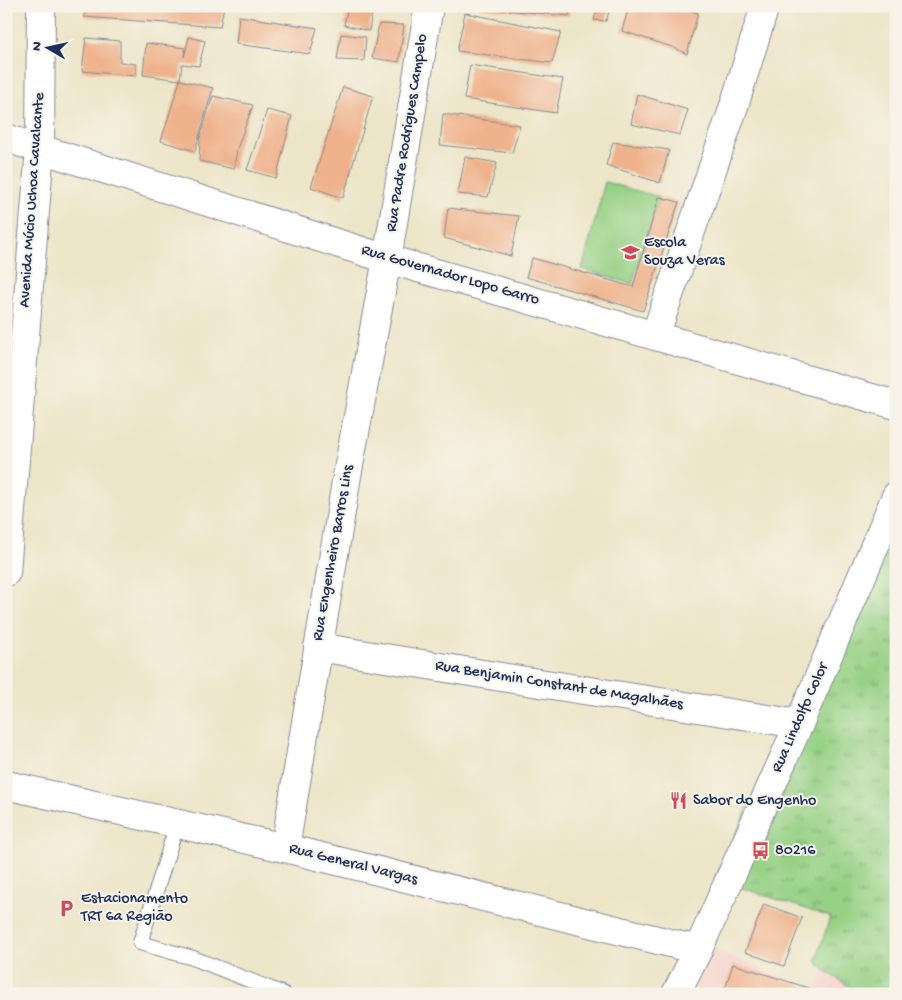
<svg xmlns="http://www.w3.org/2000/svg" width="902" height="1000" font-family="'Gochi Hand',sans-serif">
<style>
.built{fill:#f7d0cc}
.grass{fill:url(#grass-tufts);stroke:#588072}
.pitch{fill:#96d185;stroke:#588072}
.building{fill:#efb28c}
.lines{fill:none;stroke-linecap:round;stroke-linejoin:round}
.lane-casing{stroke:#848a93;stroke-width:16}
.street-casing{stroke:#848a93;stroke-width:30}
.secondary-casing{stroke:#848a93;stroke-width:30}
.lane{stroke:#fff;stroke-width:14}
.street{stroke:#fff;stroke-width:28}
.secondary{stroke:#fff;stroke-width:28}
.labels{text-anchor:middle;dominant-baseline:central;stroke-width:4;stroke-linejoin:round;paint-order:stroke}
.street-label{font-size:16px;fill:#1b2f5e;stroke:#f7f3e8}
.poi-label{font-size:16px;fill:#1b2f5e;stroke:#f7f3e8;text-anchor:start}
</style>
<defs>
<pattern id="grass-tufts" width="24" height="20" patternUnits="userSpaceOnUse" patternTransform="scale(1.25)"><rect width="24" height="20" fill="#96d185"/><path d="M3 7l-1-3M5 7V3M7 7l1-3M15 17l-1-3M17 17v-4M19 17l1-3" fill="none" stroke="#7aaa70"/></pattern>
</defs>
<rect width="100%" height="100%" fill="#f7f3e8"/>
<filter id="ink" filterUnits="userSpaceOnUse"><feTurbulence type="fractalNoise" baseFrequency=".02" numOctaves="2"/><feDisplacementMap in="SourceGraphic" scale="10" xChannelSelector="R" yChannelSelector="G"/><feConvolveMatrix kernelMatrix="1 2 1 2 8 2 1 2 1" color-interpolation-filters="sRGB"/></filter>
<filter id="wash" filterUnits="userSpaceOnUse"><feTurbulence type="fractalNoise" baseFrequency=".0096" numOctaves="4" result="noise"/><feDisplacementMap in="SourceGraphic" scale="20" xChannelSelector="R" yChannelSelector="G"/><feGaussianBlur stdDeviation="1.12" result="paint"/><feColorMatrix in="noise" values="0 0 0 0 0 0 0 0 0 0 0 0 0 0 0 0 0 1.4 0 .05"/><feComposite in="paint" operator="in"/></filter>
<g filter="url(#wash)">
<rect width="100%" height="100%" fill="#ede5c8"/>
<polygon class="built" points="714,950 815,990 823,969 856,991 856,994 692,994"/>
<polygon class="grass" points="896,484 896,994 856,994 856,991 823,969 816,961 830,917 715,879"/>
<polygon class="pitch" points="605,182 659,197 632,284 582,269"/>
<g id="blocks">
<g class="building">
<polygon points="86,6 224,6 220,27 84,17"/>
<polygon points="348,6 373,6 369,31 344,25"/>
<polygon points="482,6 571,6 569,16 481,8"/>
<polygon points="598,6 611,6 606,21 594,20"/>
<polygon points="629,6 676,6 698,13 687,54 672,47 622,31"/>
<polygon points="465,13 561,32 552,63 457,51"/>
<polygon points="239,16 317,28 310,54 236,44"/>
<polygon points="379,24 404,25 399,62 372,58"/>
<polygon points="341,34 366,37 364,61 337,60"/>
<polygon points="189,37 205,41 199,66 182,64 180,80 143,75 146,43 185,48 184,57"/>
<polygon points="86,38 120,41 120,62 136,64 136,76 82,71"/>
<polygon points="470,65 563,79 556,113 464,99"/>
<polygon points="180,80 213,88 195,151 161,141"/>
<polygon points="343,87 373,96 343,198 311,187"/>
<polygon points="637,94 688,110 680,135 631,124"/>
<polygon points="213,96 253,105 237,149 234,169 199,161 200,138"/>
<polygon points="267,110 292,116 276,178 247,170"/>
<polygon points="443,114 520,125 512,153 440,145"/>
<polygon points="613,142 669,150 660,183 606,165"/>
<polygon points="465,157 497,163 488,197 458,194"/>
<polygon points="659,197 679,202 643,311 526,277 532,258 633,287"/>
<polygon points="448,208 519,216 511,256 444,238"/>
<polygon points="764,904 802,918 784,966 745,952"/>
<polygon points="733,964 815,990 815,994 729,994 724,992"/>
</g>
</g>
</g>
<g filter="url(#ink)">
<use href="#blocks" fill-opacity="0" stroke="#848a93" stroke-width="1"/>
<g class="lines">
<defs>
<polyline id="lane" points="177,824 140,943 193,958 284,994"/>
<g id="street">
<polyline points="6,138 387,259 896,405"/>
<polyline points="655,336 734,106 765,6"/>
<polyline points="6,572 40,149 41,6"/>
<polyline points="318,647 501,677 799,724"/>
<polyline points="285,848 347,476 387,259 429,6"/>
<polyline points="676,994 698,950"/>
</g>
<polyline id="secondary" points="6,785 285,848 698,950 799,724 896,496"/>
</defs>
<use href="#lane" class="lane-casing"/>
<use href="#street" class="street-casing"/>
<use href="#secondary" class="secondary-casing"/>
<use href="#lane" class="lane"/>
<use href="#street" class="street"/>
<use href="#secondary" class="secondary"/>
</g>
</g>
<defs>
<symbol id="school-bare" viewBox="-9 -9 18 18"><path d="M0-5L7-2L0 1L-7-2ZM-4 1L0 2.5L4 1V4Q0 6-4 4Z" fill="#d1495b" stroke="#f7f3e8" stroke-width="2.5" paint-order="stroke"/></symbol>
<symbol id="restaurant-bare" viewBox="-9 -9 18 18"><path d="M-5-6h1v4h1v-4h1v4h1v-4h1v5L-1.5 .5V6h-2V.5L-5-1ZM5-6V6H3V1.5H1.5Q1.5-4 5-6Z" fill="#d1495b" stroke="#f7f3e8" stroke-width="2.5" paint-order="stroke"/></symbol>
<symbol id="bus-bare" viewBox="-9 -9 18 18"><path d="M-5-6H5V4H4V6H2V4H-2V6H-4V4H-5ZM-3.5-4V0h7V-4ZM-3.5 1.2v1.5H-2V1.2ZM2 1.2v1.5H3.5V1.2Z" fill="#d1495b" stroke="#f7f3e8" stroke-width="2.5" paint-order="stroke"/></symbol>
<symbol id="parking-bare" viewBox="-9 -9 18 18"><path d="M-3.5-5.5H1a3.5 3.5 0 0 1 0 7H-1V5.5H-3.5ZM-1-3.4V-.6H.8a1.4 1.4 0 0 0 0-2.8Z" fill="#d1495b" stroke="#f7f3e8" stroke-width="2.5" paint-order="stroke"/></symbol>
</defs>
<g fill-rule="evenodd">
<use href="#school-bare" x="618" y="240" width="25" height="25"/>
<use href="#restaurant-bare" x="666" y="788" width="25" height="25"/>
<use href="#bus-bare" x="748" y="838" width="25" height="25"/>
<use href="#parking-bare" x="54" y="896" width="25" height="25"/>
</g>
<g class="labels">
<g class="street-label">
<text transform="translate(408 133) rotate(-81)">Rua Padre Rodrigues Campelo</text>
<text transform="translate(33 200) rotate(-86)">Avenida Múcio Uchoa Cavalcante</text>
<text transform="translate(450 276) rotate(16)">Rua Governador Lopo Garro</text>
<text transform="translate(334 553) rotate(-80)">Rua Engenheiro Barros Lins</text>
<text transform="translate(559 686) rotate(9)">Rua Benjamin Constant de Magalhães</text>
<text transform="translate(801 718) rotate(-66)">Rua Lindolfo Color</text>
<text transform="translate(353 865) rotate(14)">Rua General Vargas</text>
</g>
<g class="poi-label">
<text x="644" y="243">Escola<tspan x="644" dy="18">Souza Veras</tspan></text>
<text x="693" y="801">Sabor do Engenho</text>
<text x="775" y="851">80216</text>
<text x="81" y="899">Estacionamento<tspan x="81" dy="18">TRT 6a Região</tspan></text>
</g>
</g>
<rect width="902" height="1000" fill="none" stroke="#f7f3e8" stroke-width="25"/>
<g transform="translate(48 48) rotate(279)" stroke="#f7f3e8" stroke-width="4" paint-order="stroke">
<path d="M0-4L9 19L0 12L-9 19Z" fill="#1b2f5e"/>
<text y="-8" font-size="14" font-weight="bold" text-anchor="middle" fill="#1b2f5e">N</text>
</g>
</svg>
